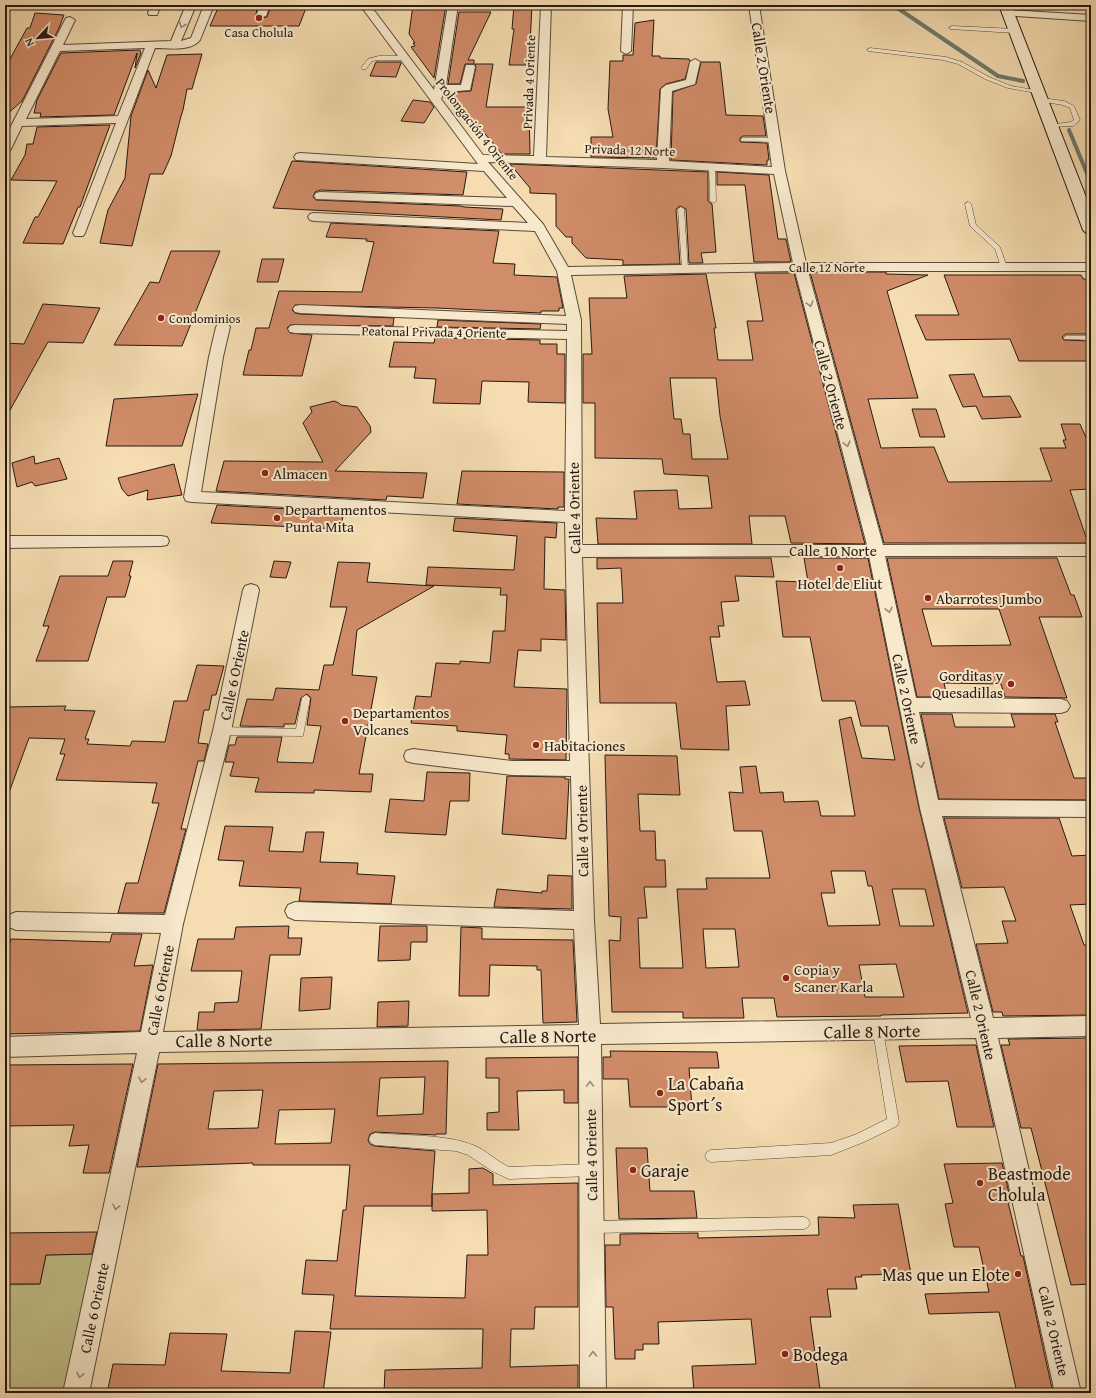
<svg xmlns="http://www.w3.org/2000/svg" width="1096" height="1398" font-family="'Gentium Book Plus',serif">
<style>
.green{fill:#c1bf88;stroke:#736c4e}
.lines{fill:none;stroke-linecap:round;stroke-linejoin:round}
.stream{stroke:#6d7b6d;stroke-width:4}
.building{fill:#d18c69;stroke:#251913;fill-rule:evenodd}
.lane-casing{stroke:#594a3a;stroke-width:1}
.street-casing{stroke:#594a3a;stroke-width:2}
.secondary-casing{stroke:#251913;stroke-width:2}
.lane{fill:#f8e9cc;fill-rule:evenodd}
.street{fill:#f8e9cc;fill-rule:evenodd}
.secondary{fill:#f8e9cc;fill-rule:evenodd}
.oneway{stroke:#998b79}
.poi-dot{fill:#8f2418;stroke:#f8e9cc;stroke-width:1.5}
.labels{text-anchor:middle;dominant-baseline:central;stroke-width:4;stroke-linejoin:round;paint-order:stroke}
.far-poi-label{font-size:13px;fill:#251913;stroke:#f8e9cc}
.far-street-label{font-size:13px;fill:#251913;stroke:#f8e9cc}
.street-label{font-size:15px;fill:#251913;stroke:#f8e9cc}
.poi-label{font-size:15px;fill:#251913;stroke:#f8e9cc;text-anchor:start}
.near-street-label{font-size:18px;fill:#251913;stroke:#f8e9cc}
.near-poi-label{font-size:18px;fill:#251913;stroke:#f8e9cc;text-anchor:start}
</style>
<rect width="100%" height="100%" fill="#f5ddb1"/>
<filter id="stains"><feTurbulence type="fractalNoise" baseFrequency=".005" numOctaves="4"/><feColorMatrix values="0 0 0 0 .2 0 0 0 0 .09 0 0 0 0 .02 0 0 0 .5 -.17"/></filter>
<radialGradient id="worn" r=".72"><stop offset=".6" stop-color="#630" stop-opacity="0"/><stop offset="1" stop-color="#630" stop-opacity=".3"/></radialGradient>
<polygon class="green" points="100,1254 65,1393 5,1393 5,1285 40,1284 46,1255"/>
<g class="lines">
<g class="stream">
<polyline points="893,5 998,76 1023,81"/>
<polyline points="1069,130 1091,183"/>
</g>
</g>
<g class="building">
<polygon points="413,5 446,5 434,78 411,47 415,46 413,43 415,43 409,34"/>
<polygon points="514,5 532,5 529,64 527,65 509,65 514,29 512,29"/>
<polygon points="218,8 257,8 256,15 262,18 267,17 270,9 306,8 299,26 210,26"/>
<polygon points="459,12 491,12 468,60 474,60 474,64 465,64 460,84 448,84"/>
<polygon points="35,13 64,15 59,28 22,101 5,116 5,59 10,59 27,28 30,28"/>
<polygon points="654,20 652,56 660,56 660,58 689,59 690,61 685,79 666,84 660,89 656,158 591,157 591,137 613,137 608,109 610,61 623,61 623,55 633,55 635,23"/>
<polygon points="140,50 141,53 135,68 137,53 114,115 40,117 41,113 34,113 37,100 61,53"/>
<polygon points="202,54 192,89 187,89 183,110 181,116 171,156 163,174 150,174 132,246 100,243 108,210 125,178 131,116 148,70 156,88 167,55"/>
<polygon points="376,62 400,62 401,63 396,77 370,76"/>
<polygon points="701,62 720,62 726,115 763,116 766,136 743,136 740,138 740,141 741,142 767,143 769,160 767,160 767,165 671,160 673,92 696,84"/>
<polygon points="475,64 493,64 486,107 529,107 530,154 502,154 475,122 473,130 446,93 471,91 476,67"/>
<polygon points="413,100 430,102 434,107 424,123 401,121"/>
<polygon points="110,125 80,207 78,207 63,244 23,243 35,217 38,217 57,181 11,180 25,155 27,144 33,144 37,127"/>
<polygon points="292,161 467,172 463,195 320,190 315,192 313,197 316,200 461,206 464,207 503,209 501,220 273,208"/>
<polygon points="510,164 708,172 708,201 712,204 716,252 701,253 703,263 689,263 686,209 680,206 676,209 680,264 623,265 623,260 586,258 572,243 572,237 566,237 556,226 556,194 530,193 530,188"/>
<polygon points="717,172 769,175 778,239 786,239 791,262 754,262 745,185 717,185"/>
<polygon points="331,223 499,231 493,263 515,264 514,275 557,277 563,308 559,308 559,311 541,311 541,313 436,308 295,305 292,310 295,313 300,314 394,318 393,326 290,325 287,328 290,333 312,335 302,376 243,375 249,350 251,350 256,328 269,328 279,291 362,292 374,242 366,241 367,239 326,237"/>
<polygon points="171,251 220,251 182,346 114,345 150,282 159,283"/>
<polygon points="262,259 284,259 278,282 257,282"/>
<polygon points="810,272 886,272 886,274 928,275 887,291 918,398 868,399 881,448 934,447 948,482 1052,481 1040,448 1066,448 1063,440 1066,440 1061,424 1080,424 1091,449 1091,489 1070,490 1088,543 884,543"/>
<path d="M755,273H794L865,544L791,543L785,516H749L752,544H598L596,518L637,519L634,491L677,490L679,509L712,508L708,476L664,474L662,459L595,458V403H583V354H592L589,298H627L624,276L706,274L716,328H714L718,360H753L747,321H763ZM670,378H716L720,416L728,459H692L690,434H683L681,419H674Z"/>
<polygon points="944,275 1081,275 1083,279 1091,279 1091,334 1066,334 1062,337 1064,340 1091,341 1091,361 1019,361 1010,339 926,340 915,315 959,315"/>
<polygon points="43,304 100,308 83,343 48,342 5,419 5,343 24,344"/>
<polygon points="438,320 541,324 540,329 437,327"/>
<polygon points="435,338 540,340 540,344 557,344 557,354 565,354 565,403 528,402 529,382 482,381 480,404 433,403 436,379 414,378 416,367 389,367 394,342 434,343"/>
<polygon points="974,374 983,397 1010,396 1021,417 982,419 976,406 963,407 949,375"/>
<polygon points="198,394 182,446 106,446 114,399"/>
<polygon points="334,401 339,403 341,405 357,407 370,426 371,432 335,471 427,473 423,498 387,496 386,500 216,491 224,461 323,462 303,423 312,412 310,407"/>
<polygon points="912,409 936,409 945,437 920,437"/>
<polygon points="34,456 35,464 59,458 67,479 35,486 32,482 17,487 12,463"/>
<polygon points="174,464 182,495 147,500 148,490 128,496 122,489 118,478"/>
<polygon points="462,471 564,472 564,507 558,507 558,509 457,504"/>
<polygon points="217,505 344,512 340,529 211,523"/>
<polygon points="455,518 557,523 556,538 545,537 544,589 565,590 566,640 541,639 541,651 518,650 514,687 567,689 566,760 509,759 509,754 505,754 507,735 457,731 457,726 411,723 416,696 431,697 436,663 460,664 460,661 490,663 493,631 505,631 507,595 500,595 501,588 426,585 428,567 514,570 517,536 453,531"/>
<polygon points="597,558 771,558 774,577 735,576 739,601 721,602 724,626 718,626 720,637 710,637 717,682 745,681 750,705 726,706 729,750 681,749 676,703 600,703 597,603 623,603 621,568 597,569"/>
<path d="M804,558H868L919,808L968,1013L881,1015V1016L777,1017L774,998H742L744,1018H683V1012H612L609,940L620,941L621,917L609,916L605,755L677,756L680,795L638,794L640,831H655L656,860H665L666,887H644L647,918H638L640,968H683L677,889H707L706,878H770L762,831H734L729,792L743,793L740,767L756,766L760,793L783,792L784,802L818,801L821,816H855L839,720L851,717L862,758L895,760L888,726H861L855,701H822L810,637H783L776,581L808,582ZM831,871H865L868,886H872L880,925L828,926L821,893H835ZM892,889H925L934,926H900ZM703,929H735L739,967L706,968ZM896,964L904,997H865L859,965Z"/>
<path d="M887,558H1057L1071,595H1074L1082,617H1039L1067,698L1005,697L1001,684L944,683L947,697H917ZM922,609H999L1011,645L932,646Z"/>
<polygon points="113,561 133,561 129,576 131,576 125,597 107,597 88,661 36,661 49,626 43,626 60,576 108,576"/>
<polygon points="274,561 291,562 286,578 270,577"/>
<polygon points="338,562 370,563 367,582 434,586 357,630 352,675 377,677 359,774 373,774 371,792 314,790 314,793 255,792 259,778 230,776 234,762 225,762 229,745 235,745 237,737 282,737 277,762 313,763 321,726 307,725 311,698 307,694 301,698 295,724 284,724 284,727 240,726 247,699 273,700 276,688 319,690 324,665 333,665 347,607 330,607"/>
<polygon points="197,665 224,666 216,695 212,695 209,710 204,710 198,743 208,744 204,761 198,761 181,829 186,829 164,913 118,913 126,883 138,883 159,803 152,803 157,783 56,780 65,754 60,754 65,739 29,738 7,798 5,798 5,707 66,706 64,710 95,711 85,739 89,739 87,744 130,746 132,741 165,742 174,701 187,701"/>
<polygon points="921,714 952,714 955,727 1015,727 1011,714 1055,714 1058,722 1055,722 1074,778 1091,778 1091,800 939,799"/>
<polygon points="427,772 470,773 469,801 450,801 446,835 385,832 390,799 424,801"/>
<polygon points="507,776 565,777 565,779 569,779 566,839 502,834"/>
<polygon points="944,818 1059,818 1072,856 1091,855 1091,904 1070,905 1084,945 1091,945 1091,1015 1003,1016 1002,1012 993,1012 976,944 1008,943 1002,921 1016,921 1004,887 962,888"/>
<polygon points="225,826 273,827 269,851 303,852 306,832 324,832 320,862 358,863 357,874 395,876 391,904 299,901 301,888 239,886 244,861 218,860"/>
<polygon points="548,875 572,876 572,909 494,907 497,889 542,893 542,891 547,891"/>
<polygon points="289,926 288,938 302,938 300,955 270,955 261,1029 197,1030 199,1012 214,1012 215,1003 238,1002 242,971 191,971 198,939 234,939 236,927"/>
<polygon points="380,926 427,926 427,942 411,942 410,960 378,961"/>
<polygon points="461,927 482,928 482,939 573,940 577,1022 543,1023 541,970 537,970 537,966 490,965 489,996 459,996"/>
<polygon points="112,934 142,934 134,966 153,965 140,1031 5,1034 5,958 11,939 110,942"/>
<polygon points="332,977 330,1009 299,1011 301,978"/>
<polygon points="409,1001 408,1026 377,1027 378,1002"/>
<polygon points="1091,1038 1091,1284 1071,1285 1031,1128 1021,1128 1001,1045 1010,1045 1008,1039"/>
<polygon points="969,1045 976,1045 994,1127 957,1127 948,1081 906,1082 899,1046"/>
<polygon points="610,1051 717,1052 719,1068 689,1068 692,1107 630,1107 628,1079 603,1079 603,1057 611,1057"/>
<polygon points="578,1057 578,1103 564,1103 564,1090 517,1091 519,1130 487,1130 487,1113 499,1112 499,1078 486,1078 486,1058"/>
<path d="M448,1061L446,1134H436V1135L375,1132L370,1134L368,1140L370,1144L375,1146L435,1151L432,1194L469,1193V1169L483,1168L493,1174V1185L578,1183V1307H535L534,1329H511L510,1367L578,1365V1393H384L385,1370L482,1368L483,1329H330L334,1295L302,1294L306,1260L337,1261L343,1210H346L350,1165H253V1163L137,1167L158,1064ZM425,1077L423,1114L377,1116L380,1078ZM263,1090L258,1128L208,1129L214,1091ZM335,1109L331,1143L275,1144L279,1110ZM432,1194V1211L487,1210L488,1255H467L465,1298L355,1296L364,1206H432Z"/>
<polygon points="133,1064 109,1173 83,1173 89,1145 69,1146 74,1125 5,1126 5,1065"/>
<polygon points="616,1148 647,1148 650,1191 694,1191 697,1218 619,1219"/>
<polygon points="1002,1163 1011,1202 1008,1202 1021,1256 1023,1256 1053,1393 1017,1393 999,1312 929,1314 925,1294 989,1292 979,1247 954,1247 945,1204 953,1203 944,1164"/>
<polygon points="898,1204 911,1274 861,1275 862,1277 855,1277 857,1289 827,1289 831,1317 810,1317 820,1389 748,1389 748,1393 694,1393 692,1366 756,1364 751,1319 658,1322 659,1344 643,1344 643,1350 635,1350 635,1359 615,1359 613,1307 606,1307 605,1245 620,1245 620,1234 698,1233 698,1238 819,1235 818,1217 855,1218 853,1205"/>
<polygon points="97,1232 92,1254 46,1255 40,1284 5,1284 5,1233"/>
<polygon points="295,1331 331,1332 323,1393 108,1389 113,1364 165,1365 170,1333 227,1334 221,1371 290,1373"/>
</g>
<g class="lines">
<defs>
<g id="lane">
<polygon points="952,26 1015,29 1018,31 1015,33 950,29 949,28"/>
<polygon points="870,48 946,57 962,62 989,77 1011,86 1040,91 1037,93 1008,88 985,79 958,64 943,60 868,51 867,50"/>
<polygon points="379,56 405,56 408,58 405,60 379,60 372,61 366,69 362,69 361,68 368,59"/>
<polygon points="1041,98 1064,101 1074,106 1080,120 1073,126 1049,127 1049,125 1071,122 1074,120 1070,108 1063,105 1039,101 1039,99"/>
<polygon points="743,138 774,138 777,140 774,142 741,141 741,139"/>
<polygon points="712,165 715,167 716,201 713,203 710,201 709,167"/>
<polygon points="968,202 971,204 976,225 1000,247 1007,267 1006,268 1001,267 995,249 970,226 965,204"/>
<polygon points="681,207 684,209 688,269 685,271 682,269 678,209"/>
<polygon points="1066,336 1091,336 1091,340 1064,339 1064,337"/>
<polygon points="306,695 310,698 303,736 222,735 219,734 217,731 219,728 222,727 296,729 302,698"/>
<polygon points="878,1026 882,1027 883,1031 899,1122 897,1126 864,1142 831,1155 711,1162 707,1160 705,1156 707,1152 711,1150 831,1143 857,1134 887,1119 873,1031 874,1027"/>
<path d="M375,1133C405,1136 446,1134 473,1145C486,1150 496,1161 509,1167L591,1164L595,1166L597,1170L595,1174L591,1176L509,1179L492,1171L468,1155L456,1151L375,1145L371,1143L369,1139L371,1135Z"/>
<polygon points="804,1217 808,1219 810,1223 808,1227 804,1229 593,1233 589,1231 587,1227 589,1223 593,1221"/>
</g>
<g id="street">
<polygon points="151,5 161,5 157,15 149,15 148,13"/>
<path d="M186,5H196L181,41L191,38L204,5H214L200,40C190,52 169,48 155,48L85,233L83,236H75L73,233L116,123L22,126L11,149L9,151L5,153V138L66,18L70,17L75,20L63,45L171,41ZM145,48L118,116L26,119L60,51Z"/>
<polygon points="260,5 270,5 266,16 262,17 257,14"/>
<path d="M360,5H370L434,90L448,5H458L446,85H461L466,65H474L475,67L470,90L444,92L441,99L483,155L534,156L541,5H551L546,157L657,160L661,89L666,85L686,80L690,62L695,59L700,62L695,84L672,91L669,161L772,167L749,5H759L785,171L806,263H1091V271H808L883,545L1091,544V556H885L916,698L1061,699L1067,701L1070,706L1067,711L1061,713L919,712L938,800L1091,801V817L942,816L993,1018L1091,1016V1036L998,1038L1081,1393H1055L976,1038L601,1044L606,1393H580L579,1045L159,1052L89,1393H63L137,1053L5,1057V1037L141,1032L161,933L16,930L9,927L6,921L9,915L16,912L165,915L213,731L243,590L245,586L251,584L257,586L259,590L231,731L183,924L163,1032L579,1025L574,929L295,920L288,917L285,911L288,905L295,902L574,911L571,776L512,775L413,763L406,761L404,756L406,751L413,749L512,761H570L565,522L192,502L186,501L184,497L209,357L216,327L218,324L223,323L228,324L230,327L223,357L201,492L565,511L567,339L295,333L290,332L288,329L290,326L295,325L567,331V324L300,313L295,312L293,309L295,306L300,305L566,316L557,271L535,231L314,221L310,220L308,217L310,214L314,213L528,223L513,206L316,199L314,196L316,193L320,192L507,198L484,171L296,160L294,157L296,154L300,153L478,164ZM488,162L663,168L774,174L793,263L568,267L543,224ZM795,271L867,545H582L581,320L571,275ZM869,556L920,808L971,1018L600,1024L594,920L582,557Z"/>
<polygon points="623,5 633,5 631,51 626,54 621,51"/>
<polygon points="1007,10 1091,15 1091,21 1003,15 1002,13"/>
<polygon points="5,536 161,536 167,537 169,541 167,545 161,546 5,548"/>
</g>
<polygon id="secondary" points="999,5 1011,5 1091,210 1091,235 1086,233 1083,230"/>
</defs>
<use href="#lane" class="lane-casing"/>
<use href="#street" class="street-casing"/>
<use href="#secondary" class="secondary-casing"/>
<use href="#lane" class="lane"/>
<use href="#street" class="street"/>
<use href="#secondary" class="secondary"/>
</g>
<defs><path id="oneway-chevron" d="M-2-3.5L2.5 0L-2 3.5" fill="none" stroke-width="1.6" stroke-linecap="round" stroke-linejoin="round"/></defs>
<g class="oneway">
<use href="#oneway-chevron" transform="translate(182 25) rotate(112)"/>
<use href="#oneway-chevron" transform="translate(810 304) rotate(75)"/>
<use href="#oneway-chevron" transform="translate(847 444) rotate(75)"/>
<use href="#oneway-chevron" transform="translate(889 610) rotate(78)"/>
<use href="#oneway-chevron" transform="translate(921 765) rotate(78)"/>
<use href="#oneway-chevron" transform="translate(142 1080) rotate(102)"/>
<use href="#oneway-chevron" transform="translate(590 1084) rotate(-90)"/>
<use href="#oneway-chevron" transform="translate(116 1207) rotate(102)"/>
<use href="#oneway-chevron" transform="translate(593 1354) rotate(-91)"/>
<use href="#oneway-chevron" transform="translate(80 1375) rotate(102)"/>
</g>
<g class="poi-dot">
<circle cx="259" cy="18" r="4"/>
<circle cx="161" cy="318" r="4"/>
<circle cx="265" cy="473" r="4"/>
<circle cx="277" cy="518" r="4"/>
<circle cx="840" cy="568" r="4"/>
<circle cx="928" cy="598" r="4"/>
<circle cx="1011" cy="684" r="4"/>
<circle cx="345" cy="721" r="4"/>
<circle cx="536" cy="745" r="4"/>
<circle cx="786" cy="978" r="4"/>
<circle cx="660" cy="1093" r="4"/>
<circle cx="633" cy="1170" r="4"/>
<circle cx="980" cy="1183" r="4"/>
<circle cx="1018" cy="1274" r="4"/>
<circle cx="785" cy="1354" r="4"/>
</g>
<g class="labels">
<g class="far-poi-label">
<text x="259" y="32">Casa Cholula</text>
<text x="169" y="318" text-anchor="start">Condominios</text>
</g>
<g class="far-street-label">
<text transform="translate(529 82) rotate(-88)">Privada 4 Oriente</text>
<text transform="translate(477 129) rotate(52)">Prolongación 4 Oriente</text>
<text transform="translate(630 150) rotate(2)">Privada 12 Norte</text>
<text x="827" y="267">Calle 12 Norte</text>
<text transform="translate(434 332) rotate(1)">Peatonal Privada 4 Oriente</text>
</g>
<g class="street-label">
<text transform="translate(764 68) rotate(81)">Calle 2 Oriente</text>
<text transform="translate(831 385) rotate(75)">Calle 2 Oriente</text>
<text transform="translate(574 508) rotate(-91)">Calle 4 Oriente</text>
<text x="833" y="550">Calle 10 Norte</text>
<text transform="translate(234 675) rotate(-78)">Calle 6 Oriente</text>
<text transform="translate(907 699) rotate(78)">Calle 2 Oriente</text>
<text transform="translate(582 831) rotate(-91)">Calle 4 Oriente</text>
<text transform="translate(160 990) rotate(-79)">Calle 6 Oriente</text>
<text transform="translate(981 1015) rotate(77)">Calle 2 Oriente</text>
<text transform="translate(591 1155) rotate(-91)">Calle 4 Oriente</text>
<text transform="translate(94 1308) rotate(-78)">Calle 6 Oriente</text>
<text transform="translate(1054 1331) rotate(77)">Calle 2 Oriente</text>
</g>
<g class="poi-label">
<text x="273" y="473">Almacen</text>
<text x="285" y="509">Departtamentos<tspan x="285" dy="17">Punta Mita</tspan></text>
<text x="840" y="583" text-anchor="middle">Hotel de Eliut</text>
<text x="936" y="598">Abarrotes Jumbo</text>
<text x="1003" y="675" text-anchor="end">Gorditas y<tspan x="1003" dy="17">Quesadillas</tspan></text>
<text x="353" y="712">Departamentos<tspan x="353" dy="17">Volcanes</tspan></text>
<text x="544" y="745">Habitaciones</text>
<text x="794" y="969">Copia y<tspan x="794" dy="17">Scaner Karla</tspan></text>
</g>
<g class="near-street-label">
<text transform="translate(872 1031) rotate(-1)">Calle 8 Norte</text>
<text transform="translate(548 1036) rotate(-1)">Calle 8 Norte</text>
<text transform="translate(224 1040) rotate(-1)">Calle 8 Norte</text>
</g>
<g class="near-poi-label">
<text x="668" y="1083">La Cabaña<tspan x="668" dy="21">Sport´s</tspan></text>
<text x="641" y="1170">Garaje</text>
<text x="988" y="1173">Beastmode<tspan x="988" dy="21">Cholula</tspan></text>
<text x="1010" y="1274" text-anchor="end">Mas que un Elote</text>
<text x="793" y="1354">Bodega</text>
</g>
</g>
<rect width="1096" height="1398" fill="none" stroke="#f5ddb1" stroke-width="20"/>
<rect x="6" y="6" width="1084" height="1386" fill="none" stroke="#251913" stroke-width="2"/>
<rect x="10" y="10" width="1076" height="1378" fill="none" stroke="#251913"/>
<g transform="translate(38 38) rotate(244)" stroke="#f8e9cc" stroke-width="3" paint-order="stroke">
<path d="M0-3L7 15L0 10L-7 15Z" fill="#251913"/>
<text y="-6" font-size="11" font-weight="bold" text-anchor="middle" fill="#251913">N</text>
</g>
<rect width="100%" height="100%" filter="url(#stains)"/>
<rect width="100%" height="100%" fill="url(#worn)"/>
</svg>
